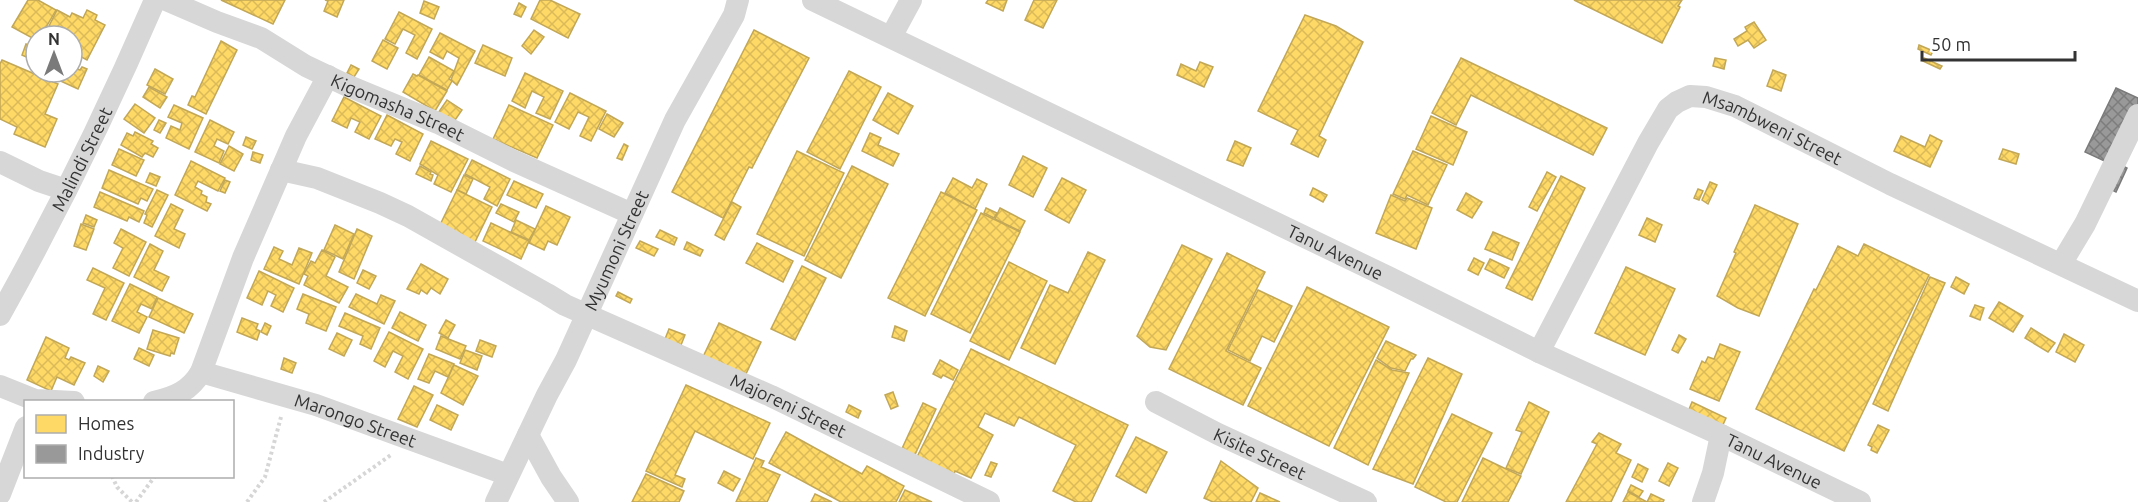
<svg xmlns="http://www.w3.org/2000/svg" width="2138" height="502" font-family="Ubuntu,sans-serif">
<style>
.homes{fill:url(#homes-cross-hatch);stroke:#c2a757;stroke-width:1.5}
.industry{fill:url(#industry-cross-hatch);stroke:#7a7a7a;stroke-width:1.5}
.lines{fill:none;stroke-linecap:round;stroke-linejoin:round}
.path{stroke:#d6d6d6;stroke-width:4;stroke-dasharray:3 3;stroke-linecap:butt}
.minor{stroke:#d7d7d7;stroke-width:22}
.labels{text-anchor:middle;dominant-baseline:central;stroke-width:6;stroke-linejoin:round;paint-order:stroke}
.street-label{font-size:18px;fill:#333;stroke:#fff}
</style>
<defs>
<pattern id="homes-cross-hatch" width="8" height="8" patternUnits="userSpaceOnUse" patternTransform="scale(1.5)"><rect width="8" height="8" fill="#ffd966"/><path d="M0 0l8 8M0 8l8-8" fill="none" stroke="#dbbb59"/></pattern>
<pattern id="industry-cross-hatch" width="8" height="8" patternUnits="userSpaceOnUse" patternTransform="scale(1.5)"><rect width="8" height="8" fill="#999"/><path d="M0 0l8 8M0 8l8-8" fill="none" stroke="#7d7d7d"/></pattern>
</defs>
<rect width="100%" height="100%" fill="#fff"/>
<g class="homes">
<polygon points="28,0 38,0 56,10 41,36 36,36 36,40 12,27"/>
<polygon points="221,0 285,0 273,24"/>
<polygon points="325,0 344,0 337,17 324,11 328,1"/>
<polygon points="540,0 550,0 580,14 568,38 531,19"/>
<polygon points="988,0 1007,0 1003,11 986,3"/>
<polygon points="1034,0 1057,0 1043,28 1025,20"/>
<polygon points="1574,0 1682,0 1678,6 1680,7 1662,43"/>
<polygon points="424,1 439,7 434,19 420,13"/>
<polygon points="519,3 526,7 521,17 514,14"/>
<polygon points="57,10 70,17 72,13 83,18 87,10 97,15 95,20 105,25 87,60 72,52 72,36 44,36"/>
<polygon points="399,12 432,29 417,59 406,53 415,35 403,29 395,44 385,39"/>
<polygon points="1305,15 1336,26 1363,42 1319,136 1326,140 1318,157 1291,144 1298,130 1258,111"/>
<polygon points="1754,22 1766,40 1754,48 1748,40 1738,46 1734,39 1747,31 1745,27"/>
<polygon points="534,30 544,37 531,54 522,46"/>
<polygon points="754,30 809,58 752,168 749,167 723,218 672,192"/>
<polygon points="440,33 475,51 457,85 451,80 459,58 447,51 443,59 430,52"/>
<polygon points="383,40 398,48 387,69 372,61"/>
<polygon points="221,41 237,50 206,114 188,105 192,96 195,97"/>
<polygon points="26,44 36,48 33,60 22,55"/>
<polygon points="483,45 512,58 505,76 475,63"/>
<polygon points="1919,45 1933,51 1931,55 1918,49"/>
<polygon points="429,57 454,71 449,79 452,81 447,90 419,75"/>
<polygon points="1461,58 1607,128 1593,155 1471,95 1456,125 1432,113"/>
<polygon points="1715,58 1726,60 1724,69 1713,66"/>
<polygon points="1924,58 1942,66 1940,69 1923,61"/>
<polygon points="2,60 58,84 45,114 57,119 45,147 14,134 17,127 0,119 0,64"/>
<polygon points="1200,62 1213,67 1204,87 1177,75 1181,64 1196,71"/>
<polygon points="351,65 359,69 354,77 347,73"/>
<polygon points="72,67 80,70 82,67 87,69 78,89 41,72 72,72"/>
<polygon points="155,69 173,79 165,94 147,85"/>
<polygon points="1773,70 1786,75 1781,91 1767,86"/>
<polygon points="849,71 881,87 840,169 807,152"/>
<polygon points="525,73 563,91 550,119 536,113 544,97 532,91 525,108 512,101"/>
<polygon points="413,74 417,76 418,75 447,91 435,111 403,92"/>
<polygon points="149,87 167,97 160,108 143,97"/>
<polygon points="570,93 606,111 591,141 580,136 589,117 578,112 569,129 555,122"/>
<polygon points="888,93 913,106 898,134 873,120"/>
<polygon points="344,97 381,116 369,139 355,132 360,122 351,118 347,128 332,121"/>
<polygon points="447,100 462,110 453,123 438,113"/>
<polygon points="135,104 155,118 144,133 124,119"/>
<polygon points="174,105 203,118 189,149 166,138 171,126 180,130 182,123 168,117"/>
<polygon points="509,105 553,125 537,158 493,139"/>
<polygon points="607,114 623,123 614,137 599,129"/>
<polygon points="387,115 423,134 410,161 396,154 402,142 395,139 391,146 375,139"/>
<polygon points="1431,116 1467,132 1453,165 1416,149"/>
<polygon points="159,120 166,123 160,133 154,130"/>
<polygon points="210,120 234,132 228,144 217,139 214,146 224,151 219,163 195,152"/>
<polygon points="135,132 153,141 151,144 158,148 153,157 145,153 142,157 121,145 127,133 133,136"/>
<polygon points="870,133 881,138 878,145 899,154 893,166 862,151"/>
<polygon points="1930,135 1942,141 1930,167 1894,151 1901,136 1925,147"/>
<polygon points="246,137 256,141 252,149 243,145"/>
<polygon points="431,141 468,159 451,192 434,184 438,175 420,164"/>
<polygon points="1235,141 1251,148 1243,166 1227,160"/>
<polygon points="624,144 628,146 622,160 617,158"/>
<polygon points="229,146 243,154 234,171 220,164"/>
<polygon points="119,149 144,160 136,176 112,165"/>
<polygon points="2003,149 2019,154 2016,164 1999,159"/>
<polygon points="797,151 844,173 804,256 757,234"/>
<polygon points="1413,151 1447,165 1428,205 1407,195 1405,199 1393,194"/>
<polygon points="253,152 263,155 260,163 251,160"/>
<polygon points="1023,156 1047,168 1033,197 1009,185"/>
<polygon points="472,160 510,179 497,206 484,199 490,187 465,174"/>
<polygon points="191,161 225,178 218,191 198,181 195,187 202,191 201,194 207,197 206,202 211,204 207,211 175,195"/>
<polygon points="420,166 431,172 430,174 433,175 431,181 416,174"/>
<polygon points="852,166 888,184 841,278 805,260"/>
<polygon points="109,170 153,189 147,201 141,198 138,204 102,188"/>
<polygon points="1547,172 1556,177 1537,211 1529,207"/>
<polygon points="150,173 160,177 156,186 146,182"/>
<polygon points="464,175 473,179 466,194 457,190"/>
<polygon points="1561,176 1585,188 1532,300 1506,288"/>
<polygon points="953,178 972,188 977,179 987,184 975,209 945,193"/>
<polygon points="1062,178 1086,190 1069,223 1045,210"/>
<polygon points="225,180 230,182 225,193 220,191"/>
<polygon points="514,181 543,194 536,208 507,195"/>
<polygon points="1710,182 1717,185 1708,204 1702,200"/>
<polygon points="1313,188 1327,195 1323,202 1310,195"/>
<polygon points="1698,189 1703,191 1699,200 1694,198"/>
<polygon points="157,190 168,195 152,227 144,223 147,215 145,214"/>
<polygon points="457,190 492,207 474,244 439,227"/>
<polygon points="100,192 144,211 139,222 129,217 127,221 94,207"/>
<polygon points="941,192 977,210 925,316 888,298"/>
<polygon points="1466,193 1482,202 1472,218 1457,210"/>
<polygon points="1391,195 1405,201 1407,198 1432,208 1416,249 1376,233"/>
<polygon points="732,202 741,207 724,240 715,235"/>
<polygon points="171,204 183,210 174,229 185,234 179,248 155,236"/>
<polygon points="501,204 519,212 514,222 496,213"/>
<polygon points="1755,205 1798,224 1759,316 1738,308 1717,296 1736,253 1734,252"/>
<polygon points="546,206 570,217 557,245 548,241 544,250 529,243"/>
<polygon points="986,208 997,213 994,218 984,213"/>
<polygon points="1000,208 1025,221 1020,231 995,219"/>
<polygon points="981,213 1020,232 970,333 931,314"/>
<polygon points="86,215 97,220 94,227 83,223"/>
<polygon points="1647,218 1662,225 1655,242 1639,235"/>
<polygon points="516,220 535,229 529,240 511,232"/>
<polygon points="491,223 529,241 521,259 483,241"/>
<polygon points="81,224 94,229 86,250 74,246"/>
<polygon points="335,225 354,234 343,259 324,250"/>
<polygon points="121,229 146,242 129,276 113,268 123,248 114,243"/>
<polygon points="357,229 372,236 354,279 339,272"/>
<polygon points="660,230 677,238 674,245 656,237"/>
<polygon points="1493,232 1519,243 1512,260 1485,249"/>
<polygon points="640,241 658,249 654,256 636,248"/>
<polygon points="687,242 703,250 700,256 684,249"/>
<polygon points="757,243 793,261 783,282 746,263"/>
<polygon points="150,244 163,251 154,270 169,277 162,291 134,277"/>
<polygon points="1864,244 1929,275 1844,451 1756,409 1814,289 1816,290 1838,246 1858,256"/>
<polygon points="1182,245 1212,259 1166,350 1150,347 1137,336"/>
<polygon points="274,247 283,251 279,259 292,265 299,248 312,253 299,284 264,269"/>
<polygon points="322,250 335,257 326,276 348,287 339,303 304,285 308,276 304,274 311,261 315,263"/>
<polygon points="1088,252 1105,260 1055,364 1021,348 1050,285 1068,293"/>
<polygon points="1227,253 1265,272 1226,351 1261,368 1243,405 1169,369"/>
<polygon points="1474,258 1484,263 1478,275 1468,270"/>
<polygon points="1490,259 1509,268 1504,278 1485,269"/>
<polygon points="1009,262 1047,281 1009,360 970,341"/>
<polygon points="421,264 448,279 440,294 431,288 427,294 421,290 419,294 407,289"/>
<polygon points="802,266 826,278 795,340 771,329"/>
<polygon points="1626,267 1675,289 1645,355 1595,333"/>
<polygon points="93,268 124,283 106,320 93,314 105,288 87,280"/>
<polygon points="363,270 376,276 369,289 357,283"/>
<polygon points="259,271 294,288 283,312 271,306 276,295 268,291 262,305 247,298"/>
<polygon points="1930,277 1945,283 1888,411 1873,404"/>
<polygon points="1956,277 1969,284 1964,294 1951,287"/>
<polygon points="130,284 157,297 152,309 141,304 137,312 147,317 139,333 112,321"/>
<polygon points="1307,287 1389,327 1329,446 1248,406"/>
<polygon points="1258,290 1292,306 1274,342 1262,336 1250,361 1228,350"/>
<polygon points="618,292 632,299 630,303 616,296"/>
<polygon points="303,294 336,307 326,331 306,323 309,314 297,309"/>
<polygon points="356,294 377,304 381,295 395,301 384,324 349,307"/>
<polygon points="158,298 193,314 184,333 149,317"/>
<polygon points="1999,302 2023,316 2013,332 1989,318"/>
<polygon points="1975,305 1984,308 1980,320 1970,316"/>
<polygon points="400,312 426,325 418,341 392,328"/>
<polygon points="345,313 380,328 371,349 360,344 363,336 339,326"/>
<polygon points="242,318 258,324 256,329 260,331 257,340 237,332"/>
<polygon points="446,320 455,325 448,338 439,333"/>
<polygon points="265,323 271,326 267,335 261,332"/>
<polygon points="719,323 761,342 745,376 703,357"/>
<polygon points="895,326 907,331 904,341 892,337"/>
<polygon points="2031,328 2055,343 2048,352 2025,338"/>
<polygon points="669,329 685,335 679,350 663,344"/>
<polygon points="153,330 179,338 174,354 171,353 170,356 147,349"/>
<polygon points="389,332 423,349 408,379 395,372 403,356 393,351 385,367 374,361"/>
<polygon points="337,333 352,340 344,356 329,349"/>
<polygon points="2064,334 2084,345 2075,362 2056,352"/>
<polygon points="1679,335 1686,339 1678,353 1672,350"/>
<polygon points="441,336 466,346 460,359 436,349"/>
<polygon points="46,337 69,348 65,358 69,360 71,357 85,363 74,385 57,377 51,391 27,380"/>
<polygon points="480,340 496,346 492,357 476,351"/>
<polygon points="1386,341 1416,355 1413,359 1411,359 1405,371 1391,368 1377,358"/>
<polygon points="1720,344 1740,352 1719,401 1690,389 1702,361 1705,363 1708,357 1714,359"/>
<polygon points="139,348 154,355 149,366 134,359"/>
<polygon points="971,349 1128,425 1091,502 1076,502 1053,491 1076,445 1019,417 1014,426 985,413 978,427 993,435 971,478 955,471 954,474 917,457"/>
<polygon points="465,350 482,356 477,370 460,363"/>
<polygon points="429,354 454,364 448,377 435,371 429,383 418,379"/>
<polygon points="284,358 296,363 292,373 281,369"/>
<polygon points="1428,358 1462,374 1413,484 1373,469"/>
<polygon points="940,360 958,370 953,380 943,375 941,378 933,374"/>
<polygon points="1376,360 1392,370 1409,373 1368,465 1334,448"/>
<polygon points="454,365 478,376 463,405 441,393"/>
<polygon points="98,366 109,371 103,382 94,376"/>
<polygon points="686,385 770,423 753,459 695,431 675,475 685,479 682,487 646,471"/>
<polygon points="414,386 433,395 417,427 398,419"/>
<polygon points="893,392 898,406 891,409 885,395"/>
<polygon points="1529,402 1549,412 1521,474 1506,468 1522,432 1516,430"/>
<polygon points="1692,402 1726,418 1721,429 1687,414"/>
<polygon points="923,403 936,409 913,459 900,453"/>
<polygon points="437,405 458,415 451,430 430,420"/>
<polygon points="849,405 861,411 858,418 846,412"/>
<polygon points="1452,414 1492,433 1457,502 1446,502 1415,487"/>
<polygon points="1878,425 1889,430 1877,453 1871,450 1872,447 1868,445"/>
<polygon points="786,432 862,474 867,466 904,486 896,502 841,502 769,463"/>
<polygon points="1599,433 1621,444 1616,453 1631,460 1611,502 1566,502 1597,444 1592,442"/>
<polygon points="1136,437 1167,452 1146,493 1116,476"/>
<polygon points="756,458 764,461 761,467 780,475 767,502 736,502"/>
<polygon points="1483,458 1521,476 1508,502 1462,502"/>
<polygon points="1221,461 1258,488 1251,502 1213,502 1204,498"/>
<polygon points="991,462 997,464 991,477 985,475"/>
<polygon points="1668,463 1678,468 1669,486 1659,481"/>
<polygon points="1638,464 1648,469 1642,482 1632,477"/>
<polygon points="724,471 740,479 733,491 718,483"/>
<polygon points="646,474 684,491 679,502 632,502"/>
<polygon points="1631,485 1643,491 1639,497 1628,491"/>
<polygon points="905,490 932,502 899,502"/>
<polygon points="1628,492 1647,502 1623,502"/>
<polygon points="1260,493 1280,502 1256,502"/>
<polygon points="815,494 832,502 811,502"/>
<polygon points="1651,494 1664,500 1663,502 1647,502"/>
</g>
<g class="industry">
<polygon points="2116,88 2138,98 2138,107 2111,164 2085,152"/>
<polygon points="2117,163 2127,168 2116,192 2106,187"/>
</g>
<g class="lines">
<g class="path">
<polyline points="112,476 117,487 132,502"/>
<polyline points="136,502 155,476"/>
<polyline points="247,502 265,477 281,417"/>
<polyline points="324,502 391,455"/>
</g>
<g class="minor">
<path id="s1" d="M166,0L217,22L261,38L306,66L346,85L438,123L514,161L632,214"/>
<path id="s2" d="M813,0L1390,278L1539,352L1721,435L1860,502"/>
<polyline points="891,37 911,0"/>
<polyline points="0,162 39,181 66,190"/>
<path id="s3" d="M281,170L317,178L380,203L408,216L547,294L565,305L771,396L989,502"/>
<polyline points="2061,264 2085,224 2138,115"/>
<path id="s4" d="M0,315C57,213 109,107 155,0"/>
<path id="s5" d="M1539,352L1648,143L1668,109L1677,102L1690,96L1706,97L1735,106L1890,184L2138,301"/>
<path id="s6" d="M201,372L316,405L508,475"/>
<polyline points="0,386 35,400 74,402"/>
<path d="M154,402C175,397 190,391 201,372L243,258L296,136L328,76"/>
<path id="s7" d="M1156,402L1218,434L1366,502"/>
<polyline points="528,435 551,477 568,502"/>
<polyline points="0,494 26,427"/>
<path id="s8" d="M496,502L547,395L566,360L675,120L734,15L738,0"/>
<polyline points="1703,502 1713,473 1721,435"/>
</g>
</g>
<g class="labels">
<g class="street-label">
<text stroke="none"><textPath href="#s1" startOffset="256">Kigomasha Street</textPath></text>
<text stroke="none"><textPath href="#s5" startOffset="390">Msambweni Street</textPath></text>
<text stroke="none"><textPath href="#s4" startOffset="176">Malindi Street</textPath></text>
<text stroke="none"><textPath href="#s8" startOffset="279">Myumoni Street</textPath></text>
<text stroke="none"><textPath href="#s2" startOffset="580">Tanu Avenue</textPath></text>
<text stroke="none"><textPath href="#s3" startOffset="561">Majoreni Street</textPath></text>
<text stroke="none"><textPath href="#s6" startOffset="162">Marongo Street</textPath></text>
<text stroke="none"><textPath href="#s7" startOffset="116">Kisite Street</textPath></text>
<text stroke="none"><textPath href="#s2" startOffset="1066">Tanu Avenue</textPath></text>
</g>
</g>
<rect x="24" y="400" width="210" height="78" fill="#ffffff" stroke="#adadad" stroke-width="1.5"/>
<rect x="36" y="415" width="30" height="18" fill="#ffd966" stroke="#adadad" stroke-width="1.5"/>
<text x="78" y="430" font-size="18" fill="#333333">Homes</text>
<rect x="36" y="445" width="30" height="18" fill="#999999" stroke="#adadad" stroke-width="1.5"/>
<text x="78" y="460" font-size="18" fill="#333333">Industry</text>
<g transform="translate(54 54)"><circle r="28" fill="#ffffff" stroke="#adadad" stroke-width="1.5"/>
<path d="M0-4.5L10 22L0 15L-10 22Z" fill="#7a7a7a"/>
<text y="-9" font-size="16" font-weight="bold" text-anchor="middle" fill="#333333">N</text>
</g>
<path d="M1922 51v9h153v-9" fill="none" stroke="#333333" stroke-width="3"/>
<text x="1931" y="51" font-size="18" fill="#333333" stroke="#ffffff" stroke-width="4.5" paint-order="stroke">50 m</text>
</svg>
